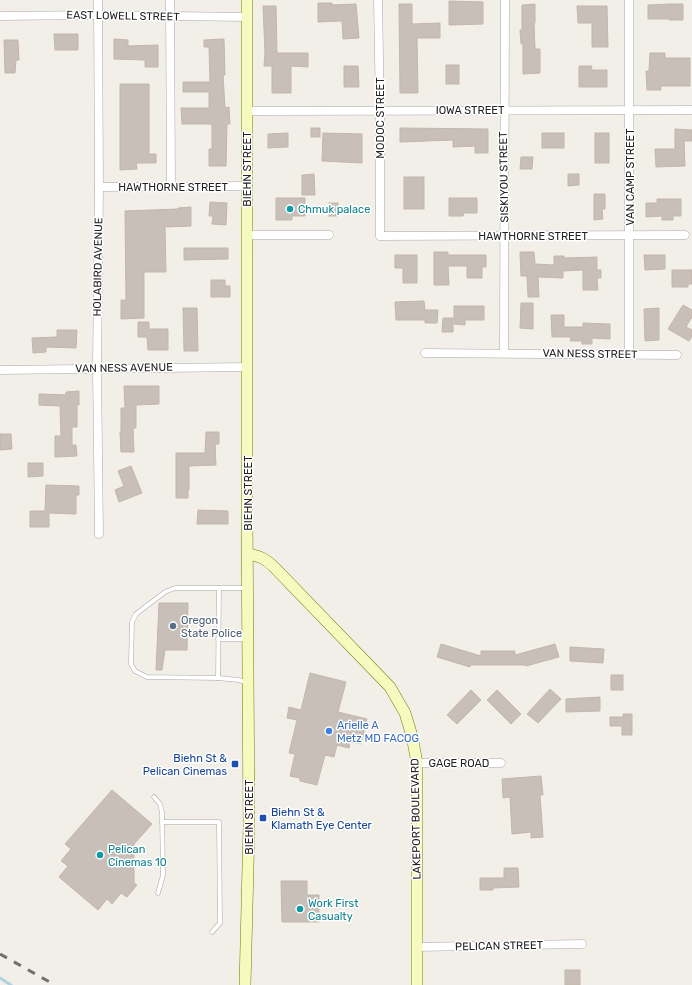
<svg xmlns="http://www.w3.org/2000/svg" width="692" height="985" font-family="Rubik,sans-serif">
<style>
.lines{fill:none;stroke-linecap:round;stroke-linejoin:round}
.stream{stroke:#aad3df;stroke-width:3}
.building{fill:#c7bfb8;stroke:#c4b6ab}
.lane-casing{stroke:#a9a9a9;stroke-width:5}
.street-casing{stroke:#a9a9a9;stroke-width:9}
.secondary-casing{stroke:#707d05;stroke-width:12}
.lane{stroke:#fff;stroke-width:4}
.street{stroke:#fff;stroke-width:8}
.secondary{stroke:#f7fabf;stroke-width:11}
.rail{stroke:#707070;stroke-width:3;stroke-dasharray:8 8;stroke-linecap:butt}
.culture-dot{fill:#0f9aa8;stroke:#fff;stroke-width:1.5}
.service-dot{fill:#5c6f8a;stroke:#fff;stroke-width:1.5}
.shop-dot{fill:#3f7fe0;stroke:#fff;stroke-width:1.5}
.transit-dot{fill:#1a4fb4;stroke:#fff;stroke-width:1.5}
.labels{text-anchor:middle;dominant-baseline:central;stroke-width:3;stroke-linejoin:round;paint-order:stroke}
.street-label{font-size:11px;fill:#222;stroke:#fff}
.culture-label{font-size:11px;fill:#0d838f;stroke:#fff;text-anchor:start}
.service-label{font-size:11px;fill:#4e5e75;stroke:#fff;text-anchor:start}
.shop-label{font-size:11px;fill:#366cbe;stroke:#fff;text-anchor:start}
.transit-label{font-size:11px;fill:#164399;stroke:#fff;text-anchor:end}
</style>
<rect width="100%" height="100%" fill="#f2efe9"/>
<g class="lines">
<polyline class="stream" points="0,978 11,985"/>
</g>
<g class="building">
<polygon points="449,1 483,2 483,24 449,25"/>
<polygon points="318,3 332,3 332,5 356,4 359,38 343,39 342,21 318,22"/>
<polygon points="399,4 412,4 412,24 440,23 440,38 417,38 418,93 400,93"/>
<polygon points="535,4 535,23 534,23 535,49 540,49 540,73 523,74 523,44 521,44 520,30 522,30 522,5"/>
<polygon points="669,4 683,4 683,20 669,20 669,19 648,19 648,5"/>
<polygon points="263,6 276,6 277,53 308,53 308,67 291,66 291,93 272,93 272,66 264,66 265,53"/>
<polygon points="577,6 607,6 608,47 592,47 592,23 578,23"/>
<polygon points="54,34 78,34 78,50 55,50"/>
<polygon points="114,39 128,40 128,46 158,45 158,67 145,67 145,60 114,59"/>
<polygon points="224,39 225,75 223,75 225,108 229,107 230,124 227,124 226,166 209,166 209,149 212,149 212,124 182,124 181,108 209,108 209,92 183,92 183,82 210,82 209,47 204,47 204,40"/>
<polygon points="4,40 18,40 19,60 16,60 15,73 5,73"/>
<polygon points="650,53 665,53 665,58 690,58 690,86 661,86 661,90 647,90 646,71 649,71"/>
<rect x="446" y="65" width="13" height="19"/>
<polygon points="344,66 358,66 359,87 344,87"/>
<polygon points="579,66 592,66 591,70 607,70 607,87 579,87"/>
<polygon points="120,84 149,84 149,154 156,154 156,163 136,163 137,169 120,170"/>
<rect x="311" y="128" width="9" height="9"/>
<polygon points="400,128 488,129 488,153 475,153 475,146 453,147 453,140 400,142"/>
<polygon points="675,129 692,130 692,141 684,141 685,166 656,167 655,149 675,149"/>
<polygon points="288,133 288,147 268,148 268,134"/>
<polygon points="323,133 362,134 362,163 322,161"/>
<rect x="542" y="133" width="22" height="15"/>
<rect x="595" y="133" width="14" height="30"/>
<polygon points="521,157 533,157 532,169 520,169"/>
<polygon points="314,174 315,195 302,195 302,175"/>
<polygon points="568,174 579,174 579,185 568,186"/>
<rect x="404" y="177" width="20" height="32"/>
<polygon points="594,194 605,194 605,209 602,209 603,219 594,220"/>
<polygon points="276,198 305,198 305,216 292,216 292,220 276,220"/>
<polygon points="449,198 477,198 477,213 464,213 463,216 449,216"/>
<polygon points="657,199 681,199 681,216 673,216 673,220 662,220 662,216 646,217 646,203 657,203"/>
<polygon points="210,202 227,203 226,225 212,224 213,216 209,216"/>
<rect x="329" y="203" width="9" height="13"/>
<polygon points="191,207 191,226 165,227 166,272 144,272 144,318 121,319 121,300 126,300 125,211 178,209 178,208"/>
<polygon points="184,248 228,248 228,259 184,260"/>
<polygon points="434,252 448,252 448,255 486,255 486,267 482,267 482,278 467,278 467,266 448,266 449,285 434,285"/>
<polygon points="520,252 534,252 535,264 554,265 554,256 564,256 564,258 597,257 597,270 601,270 601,278 597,278 598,290 583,290 583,270 563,271 563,278 538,277 539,297 528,297 527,276 521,276"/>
<polygon points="395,255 417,255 417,283 403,283 403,268 395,268"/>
<polygon points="644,255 665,255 665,269 645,270"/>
<polygon points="672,270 692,270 692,284 688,284 688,287 672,287"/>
<polygon points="211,280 225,280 225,286 230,286 230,297 211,297"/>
<polygon points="424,301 425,310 438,310 437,323 425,323 425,320 396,320 395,302"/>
<polygon points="521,303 533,303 533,329 520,328"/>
<polygon points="683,305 692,310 692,317 686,327 692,330 692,336 689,341 668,329"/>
<polygon points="454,306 484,306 484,320 465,320 465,325 454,324"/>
<polygon points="183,308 197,308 198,351 184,351"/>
<polygon points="659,308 659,340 645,341 644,309"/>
<polygon points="551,315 564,315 564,327 583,327 583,323 610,324 610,339 592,338 592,344 582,344 582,341 570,341 571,337 552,337"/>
<polygon points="443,318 453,318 453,332 442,332"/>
<polygon points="138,322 149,322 149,329 168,329 168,350 148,350 147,337 138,337"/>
<polygon points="57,330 77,330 76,348 46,347 46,352 33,353 32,338 57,337"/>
<polygon points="124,386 159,386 159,404 136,405 136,428 133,428 134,452 121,452 120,432 121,432 121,408 125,408"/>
<polygon points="79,391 79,405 77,405 77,427 72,427 72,445 76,445 77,456 55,457 55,436 61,436 60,406 39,405 39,394 66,395 66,392"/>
<polygon points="206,432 219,432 219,444 215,444 216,465 189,466 189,490 188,490 188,498 176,498 176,453 205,453"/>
<polygon points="0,434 11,434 12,449 0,450"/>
<polygon points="28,463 43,463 43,476 28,477"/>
<polygon points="131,466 142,493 119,502 115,490 124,486 118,471"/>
<polygon points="46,485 79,486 79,495 76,495 76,514 49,513 49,527 30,527 30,511 45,511"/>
<polygon points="198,510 228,511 228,524 197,524"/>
<polygon points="159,603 188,603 187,650 165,650 162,670 156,670"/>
<polygon points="441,644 481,656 481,651 515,651 515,655 555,644 559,657 526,666 525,665 470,665 470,667 437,657"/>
<polygon points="570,647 604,649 603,663 570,661"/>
<polygon points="310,673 346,682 338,712 367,719 361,744 350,742 349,748 337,745 334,757 325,755 317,785 300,781 300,778 290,776 295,754 289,753 297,720 287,718 289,707 301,710"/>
<rect x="611" y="675" width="12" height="15"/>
<polygon points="550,689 561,699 538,723 527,714"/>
<polygon points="471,690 481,700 457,724 447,715"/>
<polygon points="497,690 521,714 511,724 487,700"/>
<polygon points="600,697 600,711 566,712 566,699"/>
<polygon points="623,714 632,714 632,735 622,735 622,726 610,726 610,717 623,717"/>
<polygon points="541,776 543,795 540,795 543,837 531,838 531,832 512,834 510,797 503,798 502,779"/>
<polygon points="112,790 152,824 134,844 134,883 137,885 127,897 121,893 112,904 107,899 98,910 59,877 68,866 61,861 71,849 65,844"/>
<polygon points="504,868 518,868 519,887 493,888 493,890 480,890 480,878 504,878"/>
<polygon points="281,881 307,881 307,895 319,895 319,922 282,922"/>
<rect x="565" y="970" width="15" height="15"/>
</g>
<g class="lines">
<defs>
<g id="lane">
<polyline points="246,588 175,588 165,592 136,614 132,622 131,664 135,671 147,677 218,678 238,680 247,682"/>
<polyline points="218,639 248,639"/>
<polyline points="218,678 219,588"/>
<polyline points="154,797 160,804 162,812 163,875 158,893"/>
<polyline points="162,822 219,822 220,923 212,932"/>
</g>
<g id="street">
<polyline points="98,0 99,187 97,368 99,534"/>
<polyline points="170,0 171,186"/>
<polyline points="378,0 380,111 380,236 685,235"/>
<polyline points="0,16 98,15 247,17"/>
<polyline points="247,111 692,110"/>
<polyline points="99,187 247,186"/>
<polyline points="247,235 329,235"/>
<polyline points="425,353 677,355"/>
<polyline points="504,353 505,0"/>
<polyline points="629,355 629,0"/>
<polyline points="0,370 247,367"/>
<polyline points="417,763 501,763"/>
<polyline points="417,947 582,944"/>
</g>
<g id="secondary">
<path d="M248,554C260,556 266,559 274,567L390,687L405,713L412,736L417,763V985"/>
<polyline points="245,985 249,827 247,515 247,0"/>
</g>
</defs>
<use href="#lane" class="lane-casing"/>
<use href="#street" class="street-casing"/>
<use href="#secondary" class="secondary-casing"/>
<use href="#lane" class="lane"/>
<use href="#street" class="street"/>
<use href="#secondary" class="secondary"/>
<polyline class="rail" points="0,954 55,985"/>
</g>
<g class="culture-dot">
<circle cx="290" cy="209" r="4"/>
<circle cx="100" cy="855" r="4"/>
<circle cx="300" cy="909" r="4"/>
</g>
<circle class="service-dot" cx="173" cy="626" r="4"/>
<circle class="shop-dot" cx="329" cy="731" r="4"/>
<g class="transit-dot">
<rect x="231" y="760" width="8" height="8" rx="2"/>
<rect x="259" y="814" width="8" height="8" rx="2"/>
</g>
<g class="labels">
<g class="street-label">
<text transform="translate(123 16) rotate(1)">EAST LOWELL STREET</text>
<text x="470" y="110">IOWA STREET</text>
<text transform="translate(380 118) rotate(-90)">MODOC STREET</text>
<text transform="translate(247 169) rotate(-90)">BIEHN STREET</text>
<text transform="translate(504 177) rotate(-91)">SISKIYOU STREET</text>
<text transform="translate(630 177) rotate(-90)">VAN CAMP STREET</text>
<text x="173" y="187">HAWTHORNE STREET</text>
<text x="533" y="236">HAWTHORNE STREET</text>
<text transform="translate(98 267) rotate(-89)">HOLABIRD AVENUE</text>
<text transform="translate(590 354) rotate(1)">VAN NESS STREET</text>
<text transform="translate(124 368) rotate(-1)">VAN NESS AVENUE</text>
<text transform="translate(248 493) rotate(-90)">BIEHN STREET</text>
<text x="459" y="763">GAGE ROAD</text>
<text transform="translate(249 817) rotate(-90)">BIEHN STREET</text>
<text transform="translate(416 819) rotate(-91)">LAKEPORT BOULEVARD</text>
<text transform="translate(499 946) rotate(-1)">PELICAN STREET</text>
</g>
<g class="culture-label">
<text x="298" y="209">Chmuk palace</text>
<text x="108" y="849">Pelican<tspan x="108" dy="13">Cinemas 10</tspan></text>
<text x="308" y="903">Work First<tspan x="308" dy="13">Casualty</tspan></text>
</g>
<g class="service-label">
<text x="181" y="620">Oregon<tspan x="181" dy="13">State Police</tspan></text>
</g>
<g class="shop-label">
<text x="337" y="725">Arielle A<tspan x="337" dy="13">Metz MD FACOG</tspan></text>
</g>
<g class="transit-label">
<text x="227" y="758">Biehn St &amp;<tspan x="227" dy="13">Pelican Cinemas</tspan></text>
<text x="271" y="812" text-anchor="start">Biehn St &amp;<tspan x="271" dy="13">Klamath Eye Center</tspan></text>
</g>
</g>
</svg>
